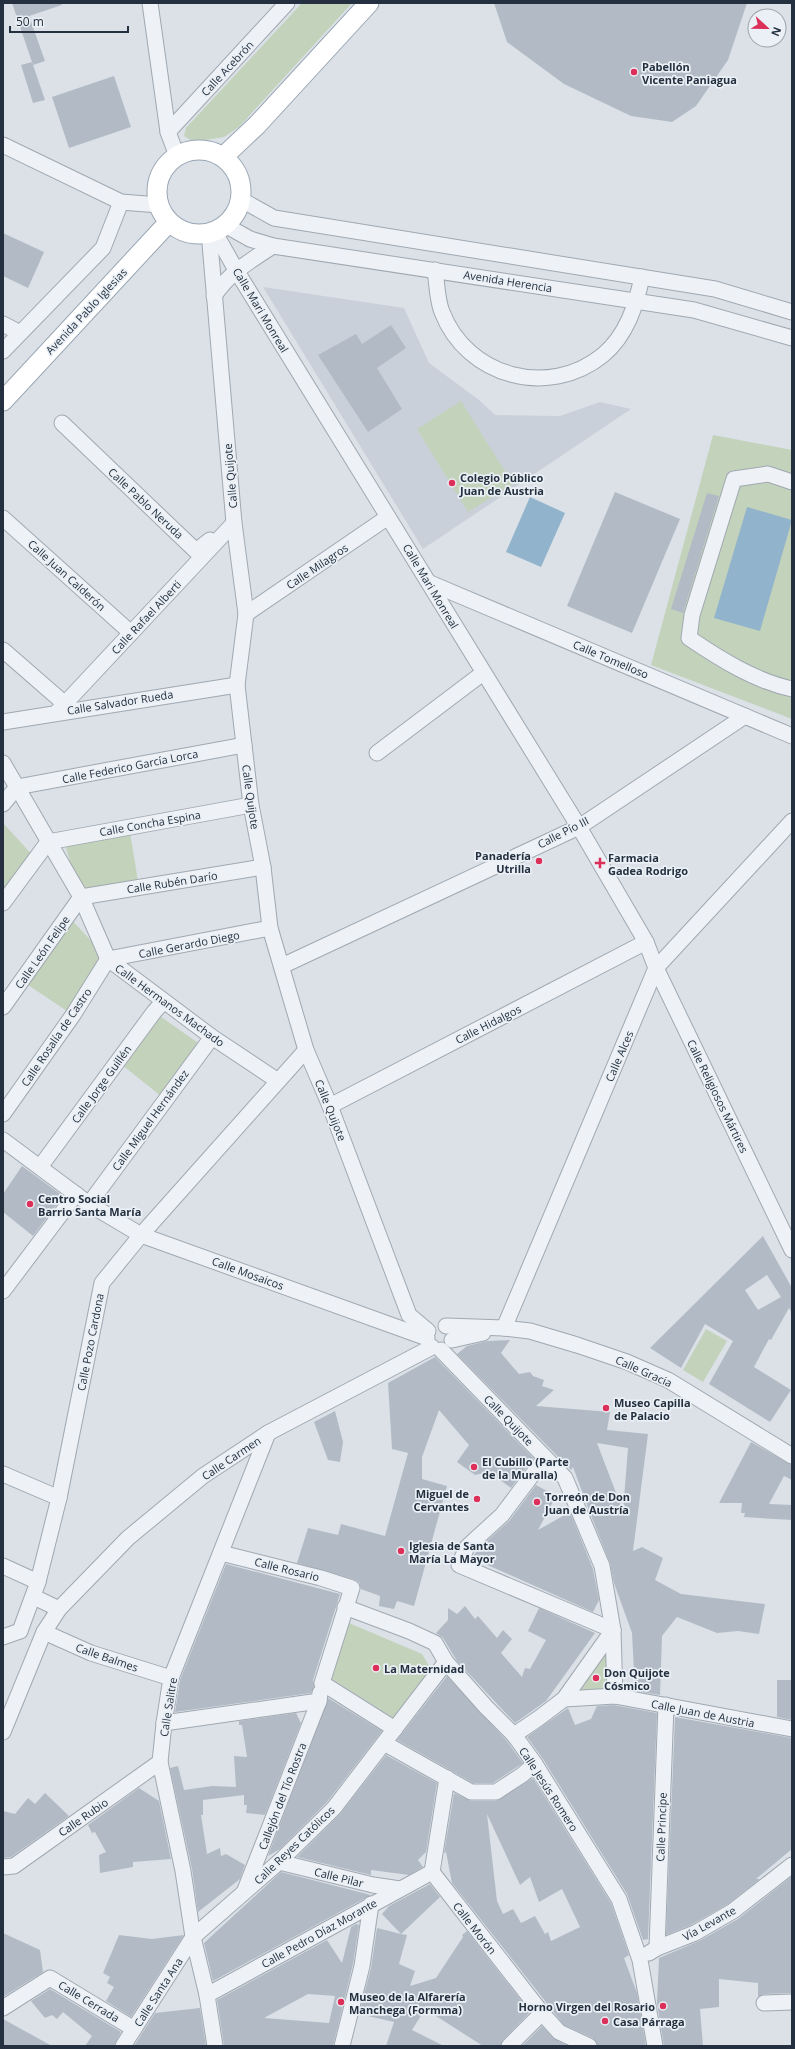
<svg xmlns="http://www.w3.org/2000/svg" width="795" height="2049" font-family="'Open Sans',sans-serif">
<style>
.built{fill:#c9d0da}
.green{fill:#c3d2bb}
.water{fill:#91b3cc}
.building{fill:#b2bbc5;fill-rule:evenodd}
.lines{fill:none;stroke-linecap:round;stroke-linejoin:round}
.minor-casing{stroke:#a0a8b1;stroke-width:17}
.major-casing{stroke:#99a6b4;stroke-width:21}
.minor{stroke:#eef1f5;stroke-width:15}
.major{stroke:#fff;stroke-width:19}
.poi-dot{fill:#dc305a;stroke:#eaf0f5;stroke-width:1.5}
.labels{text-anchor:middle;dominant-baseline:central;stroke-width:3.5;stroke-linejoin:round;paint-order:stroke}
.poi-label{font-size:11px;font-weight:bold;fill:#24303f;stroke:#eaf0f5;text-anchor:start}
.street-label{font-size:11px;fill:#24303f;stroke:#eaf0f5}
</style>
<rect width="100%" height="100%" fill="#dbe1e7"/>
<polygon class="built" points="263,287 404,308 429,363 479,400 495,415 560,416 600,402 631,409 423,549"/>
<g class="green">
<polygon points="302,3 352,3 239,127 224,137 194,142 184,136 186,128"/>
<polygon points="461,401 513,484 468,512 417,429"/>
<polygon points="713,435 792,450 792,719 651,665"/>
<polygon points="3,823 36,859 3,903"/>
<polygon points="129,827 139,887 81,897 63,838"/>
<polygon points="68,916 108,959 73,1015 22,981"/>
<polygon points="154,1012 204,1047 166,1100 117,1061"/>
<polygon points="706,1329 727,1341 703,1382 683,1370"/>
<polygon points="349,1623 422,1654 431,1669 395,1719 332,1679"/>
<polygon points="613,1630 615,1696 564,1699"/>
</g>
<g class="water">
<polygon points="530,497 565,513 541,567 506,552"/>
<polygon points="747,507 792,520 760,631 714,618"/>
</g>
<g class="building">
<polygon points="12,3 61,3 62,5 29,16 45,61 33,65"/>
<polygon points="494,3 747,3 728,60 696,106 672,122 631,116 564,84 507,42"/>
<polygon points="32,62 45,100 33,103 21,65"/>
<polygon points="114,76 131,127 69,148 52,97"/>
<polygon points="3,233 44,252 28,288 3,276"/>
<polygon points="391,325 406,348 377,368 402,409 368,432 318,355 356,334 362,344"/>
<polygon points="615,492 680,519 632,633 567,606"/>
<polygon points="707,493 719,496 683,613 671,609"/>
<polygon points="22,1166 63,1196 33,1236 3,1212 3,1194"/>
<path d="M763,1236L792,1288V1313L789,1308L771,1340L769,1339L754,1367L791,1390L770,1422L709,1384L733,1341L705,1324L681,1368L650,1348ZM767,1275L781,1297L758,1310L745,1290Z"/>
<path d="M510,1340L501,1353L519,1374L530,1372L533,1376L544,1380L542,1386L554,1390L536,1406L610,1412L607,1430L648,1434L633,1551L642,1547L663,1558L655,1580L681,1594L765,1604L759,1634L738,1631L717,1633L677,1617L662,1636L660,1695L635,1691L632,1633L614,1583L610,1563L590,1513L573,1467L571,1470L457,1354L467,1346L487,1341ZM597,1443L628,1448L623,1511Z"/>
<polygon points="435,1357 533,1458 511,1488 489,1472 475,1475 457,1462 469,1445 439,1410 422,1457 422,1479 447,1486 414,1606 397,1601 394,1609 379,1606 380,1596 361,1589 359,1582 355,1580 297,1563 308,1528 338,1535 341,1524 385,1536 408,1453 392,1449 388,1383"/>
<polygon points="335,1411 343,1442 340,1462 328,1460 314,1422"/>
<polygon points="751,1442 792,1465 792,1480 784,1476 769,1504 792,1505 792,1520 744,1517 745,1513 741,1513 742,1503 719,1503"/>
<polygon points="536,1485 556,1496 538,1530 570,1512 593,1569 599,1600 593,1612 472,1558 478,1549 509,1521"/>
<polygon points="226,1564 340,1594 313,1680 314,1687 311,1693 175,1712 180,1680"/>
<polygon points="465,1606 475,1619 478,1616 497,1638 503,1630 512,1639 501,1653 522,1677 525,1668 530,1669 546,1640 528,1631 539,1608 595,1633 546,1701 515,1723 457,1661 443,1638 436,1633 448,1620 448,1608 457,1614"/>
<polygon points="447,1676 507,1741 523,1763 493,1783 473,1783 397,1740"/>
<polygon points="777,1680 792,1680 792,1720 777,1717"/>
<polygon points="328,1698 382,1731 327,1802 280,1849 268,1856"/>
<polygon points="614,1705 657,1713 648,1939 643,1940 627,1894 543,1759 527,1737 568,1708 575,1725 591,1719 597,1706"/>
<polygon points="296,1713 301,1723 265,1815 246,1813 247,1805 244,1805 244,1795 203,1800 203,1815 201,1815 207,1854 220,1848 221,1856 226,1854 245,1865 240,1879 198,1912 192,1869 170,1768 178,1766 184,1790 212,1786 236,1787 234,1756 247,1757 242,1725 239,1725 239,1721"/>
<polygon points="675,1717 792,1738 792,1849 756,1879 760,1879 728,1904 691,1925 666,1935"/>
<polygon points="386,1755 437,1783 426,1852 418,1860 423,1867 409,1875 371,1870 371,1875 297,1857 341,1813"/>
<path d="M533,1778L611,1903L629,1955L624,1958L637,1993L646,2046H598L593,2038L564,2025L452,1883L446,1852L444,1853L454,1793L471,1801H496ZM487,1814L520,1885L530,1877L539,1902L562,1889L580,1927L551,1941L548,1932L545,1934L535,1916L521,1923L513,1909L503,1914L497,1901Z"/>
<polygon points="139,1788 159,1801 171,1859 133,1862 133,1867 100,1873 99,1855 106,1852 95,1832 92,1833 88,1825"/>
<polygon points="45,1793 69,1816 11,1857 3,1858 3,1811 15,1814 28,1798 35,1804"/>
<polygon points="281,1872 371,1895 213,1981 204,1943"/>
<polygon points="792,1876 792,1993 764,1994 758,1997 758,1983 719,1979 719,2007 700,2009 703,2046 664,2046 657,2003 659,1958 699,1941 738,1919"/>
<polygon points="430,1884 440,1897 401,1934 407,1935 399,1964 415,1971 410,1986 436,1978 463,1937 462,1935 467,1931 530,2012 503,2040 500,2046 483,2046 425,2009 412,2030 444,2046 386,2046 394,2022 359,2014 371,1968 377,1928 401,1934 382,1914 389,1906"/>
<path d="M356,1924L359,1925L353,1964L333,2046H224L217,2000L327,1940L342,1963L351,1927ZM308,1994L335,1996L329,2023L264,2018Z"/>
<polygon points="3,1933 40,1950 43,1972 3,1997"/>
<polygon points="119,1935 152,1939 184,1935 131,2017 106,2001 114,1987 107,1983 110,1977 103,1973"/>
<polygon points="50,1989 121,2032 114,2046 85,2046 92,2036 63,2012 57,2019 52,2015 45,2018 31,2001"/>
<polygon points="200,2008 206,2046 134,2046 155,2013"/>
<polygon points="3,2019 52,2046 4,2046"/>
<polygon points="542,2026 553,2038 568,2046 522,2046"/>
</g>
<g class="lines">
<defs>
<g id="minor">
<polyline points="150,3 168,132 177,156"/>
<polyline points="168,132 287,3"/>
<polyline points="3,145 121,202 159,205"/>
<polyline points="240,199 274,218 715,289 792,312"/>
<polyline points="225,225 250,239 273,246 694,310 792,338"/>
<polyline points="214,231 236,270 579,827 646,942 656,968 792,1250"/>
<polyline points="209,232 234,523 246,614 237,685 251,805 263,867 270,928 306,1050 330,1106 409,1315 428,1331"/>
<path d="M435,270C437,283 437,300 442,312C467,377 549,399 603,355C627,335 636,305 642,277"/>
<path d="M214,296C229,273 250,261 273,246"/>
<polyline points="3,324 20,333"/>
<polyline points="3,351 103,248 121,202"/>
<polyline points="62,423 196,551 210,540"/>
<path d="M792,482L768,474L734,479L692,615L689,638C720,659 755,681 792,689"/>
<polyline points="3,518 131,633"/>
<polyline points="430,583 792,736"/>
<polyline points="246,614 388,517"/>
<polyline points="3,650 65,704"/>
<polyline points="58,711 234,523"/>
<polyline points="3,722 237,685"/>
<polyline points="377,753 483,673"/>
<polyline points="3,763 81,897 108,959 212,1037 278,1081"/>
<polyline points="3,804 17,787 244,745"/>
<polyline points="3,903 48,842 251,805"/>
<polyline points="282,966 579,827 745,716"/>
<polyline points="3,1007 81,897 263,867"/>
<polyline points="330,1106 646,942"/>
<polyline points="3,1114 73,1015 108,959 270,928"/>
<polyline points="3,1140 89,1204 141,1235 427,1338"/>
<polyline points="40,1167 154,1012 163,1002"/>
<polyline points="89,1204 212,1037"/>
<polyline points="3,1291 76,1194"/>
<polyline points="446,1326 504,1328 530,1331 577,1345 627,1362 668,1380 792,1456"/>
<polyline points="504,1328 656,968 792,821"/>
<polyline points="452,1340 483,1333"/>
<polyline points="441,1350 565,1478 602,1566 613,1630 615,1696"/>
<polyline points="545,1458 502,1515 467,1547 459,1565 613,1630"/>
<polyline points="3,1474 59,1498"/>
<polyline points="221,1553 321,1578 352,1588 322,1683 395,1729"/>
<polyline points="3,1566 38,1582"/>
<polyline points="34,1597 59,1609"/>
<polyline points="345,1607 409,1631 435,1643 446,1662 486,1707 514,1735 535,1764 619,1899 640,1960 655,2046"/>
<polyline points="20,1631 38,1582 59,1498 102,1283 141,1235 306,1050"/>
<polyline points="44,1632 91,1653 171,1678"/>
<polyline points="3,1637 20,1631"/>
<polyline points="564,1699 615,1696 792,1729"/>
<polyline points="164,1723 319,1701 320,1693"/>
<polyline points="3,1732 44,1632 59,1609 128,1538 203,1476 268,1433 432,1347"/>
<polyline points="514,1735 539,1718 564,1699 613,1630"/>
<polyline points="384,1743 471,1792 496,1792 522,1775 535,1764"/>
<polyline points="447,1778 432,1872 542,2013 559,2032 589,2046"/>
<polyline points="279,1862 373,1885 400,1889"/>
<polyline points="3,1867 14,1866 160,1762"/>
<polyline points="245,1890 319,1701"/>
<polyline points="657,1948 666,1705"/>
<polyline points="649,1953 657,1948 695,1933 733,1911 792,1865"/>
<polyline points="207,1995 432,1872"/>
<polyline points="764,2003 792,2002"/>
<polyline points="3,2008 50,1978 134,2029"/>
<polyline points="123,2046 193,1937 279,1862 334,1808 446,1662"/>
<polyline points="215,2046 207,1995 193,1937 183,1871 160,1762 164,1723 171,1678 268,1433"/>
<polyline points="342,2046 362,1966 371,1904"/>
<polyline points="509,2046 542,2013"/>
</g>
<g id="major">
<circle cx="199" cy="192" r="42"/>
<polyline points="223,157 257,125 369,3"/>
<polyline points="3,401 169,222"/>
</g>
</defs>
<use href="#minor" class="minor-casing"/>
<use href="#major" class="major-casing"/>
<use href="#minor" class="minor"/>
<use href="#major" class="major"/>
</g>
<g class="poi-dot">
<circle cx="634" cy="72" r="4"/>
<circle cx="452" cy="483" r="4"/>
<circle cx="539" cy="861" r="4"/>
<path d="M598 857h4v4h4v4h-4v4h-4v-4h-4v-4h4z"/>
<circle cx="30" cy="1204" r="4"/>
<circle cx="606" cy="1408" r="4"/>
<circle cx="474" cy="1467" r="4"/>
<circle cx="477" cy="1499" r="4"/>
<circle cx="537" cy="1502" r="4"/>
<circle cx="401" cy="1551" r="4"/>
<circle cx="376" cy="1668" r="4"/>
<circle cx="596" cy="1678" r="4"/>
<circle cx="341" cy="2002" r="4"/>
<circle cx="663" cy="2006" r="4"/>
<circle cx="605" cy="2021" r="4"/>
</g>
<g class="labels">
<g class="poi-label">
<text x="642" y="66">Pabellón<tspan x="642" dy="13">Vicente Paniagua</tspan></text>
<text x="460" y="477">Colegio Público<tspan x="460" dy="13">Juan de Austria</tspan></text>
<text x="531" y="855" text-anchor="end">Panadería<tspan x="531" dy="13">Utrilla</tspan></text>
<text x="608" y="857">Farmacia<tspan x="608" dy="13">Gadea Rodrigo</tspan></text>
<text x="38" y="1198">Centro Social<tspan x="38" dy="13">Barrio Santa María</tspan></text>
<text x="614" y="1402">Museo Capilla<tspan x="614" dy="13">de Palacio</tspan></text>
<text x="482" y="1461">El Cubillo (Parte<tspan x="482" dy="13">de la Muralla)</tspan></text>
<text x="469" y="1493" text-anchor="end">Miguel de<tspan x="469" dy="13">Cervantes</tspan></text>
<text x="545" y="1496">Torreón de Don<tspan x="545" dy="13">Juan de Austría</tspan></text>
<text x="409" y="1545">Iglesia de Santa<tspan x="409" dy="13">María La Mayor</tspan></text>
<text x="384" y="1668">La Maternidad</text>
<text x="604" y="1672">Don Quijote<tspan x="604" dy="13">Cósmico</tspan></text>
<text x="349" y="1996">Museo de la Alfarería<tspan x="349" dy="13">Manchega (Formma)</tspan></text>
<text x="655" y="2006" text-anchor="end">Horno Virgen del Rosario</text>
<text x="613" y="2021">Casa Párraga</text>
</g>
<g class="street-label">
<text transform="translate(227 68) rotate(-47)">Calle Acebrón</text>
<text transform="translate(508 281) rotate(9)">Avenida Herencia</text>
<text transform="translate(261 310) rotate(59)">Calle Mari Monreal</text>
<text transform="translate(86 311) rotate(-47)">Avenida Pablo Iglesias</text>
<text transform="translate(230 476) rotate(-95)">Calle Quijote</text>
<text transform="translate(146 503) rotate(43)">Calle Pablo Neruda</text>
<text transform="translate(317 566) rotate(-34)">Calle Milagros</text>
<text transform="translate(67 575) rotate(42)">Calle Juan Calderón</text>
<text transform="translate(431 586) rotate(59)">Calle Mari Monreal</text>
<text transform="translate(146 617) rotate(-47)">Calle Rafael Alberti</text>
<text transform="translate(611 659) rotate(23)">Calle Tomelloso</text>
<text transform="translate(120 702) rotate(-9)">Calle Salvador Rueda</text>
<text transform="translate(130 766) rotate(-11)">Calle Federico García Lorca</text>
<text transform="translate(251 797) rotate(82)">Calle Quijote</text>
<text transform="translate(150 823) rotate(-10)">Calle Concha Espina</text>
<text transform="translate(563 832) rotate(-27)">Calle Pío III</text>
<text transform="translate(172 882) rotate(-9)">Calle Rubén Darío</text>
<text transform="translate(189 944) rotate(-11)">Calle Gerardo Diego</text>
<text transform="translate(42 952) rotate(-55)">Calle León Felipe</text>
<text transform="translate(170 1005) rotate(36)">Calle Hermanos Machado</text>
<text transform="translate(488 1024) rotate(-27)">Calle Hidalgos</text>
<text transform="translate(56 1037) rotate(-56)">Calle Rosalía de Castro</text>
<text transform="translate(619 1056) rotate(-67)">Calle Alces</text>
<text transform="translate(101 1084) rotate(-54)">Calle Jorge Guillén</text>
<text transform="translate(718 1096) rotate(64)">Calle Religiosos Mártires</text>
<text transform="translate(331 1110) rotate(68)">Calle Quijote</text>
<text transform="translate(150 1120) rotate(-54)">Calle Miguel Hernández</text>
<text transform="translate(248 1273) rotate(20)">Calle Mosaicos</text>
<text transform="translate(90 1342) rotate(-79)">Calle Pozo Cardona</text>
<text transform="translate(644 1371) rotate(24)">Calle Gracia</text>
<text transform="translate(509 1420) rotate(46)">Calle Quijote</text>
<text transform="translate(231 1458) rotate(-34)">Calle Carmen</text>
<text transform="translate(287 1569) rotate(14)">Calle Rosario</text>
<text transform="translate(107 1657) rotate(19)">Calle Balmes</text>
<text transform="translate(168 1707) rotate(-81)">Calle Salitre</text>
<text transform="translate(703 1713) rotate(11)">Calle Juan de Austria</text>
<text transform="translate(549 1789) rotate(57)">Calle Jesús Romero</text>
<text transform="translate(282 1796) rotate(-69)">Callejón del Tío Rostra</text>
<text transform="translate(83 1817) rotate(-35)">Calle Rubio</text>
<text transform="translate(661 1827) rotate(-88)">Calle Principe</text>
<text transform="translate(294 1845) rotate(-44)">Calle Reyes Católicos</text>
<text transform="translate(339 1877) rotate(14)">Calle Pilar</text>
<text transform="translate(709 1923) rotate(-29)">Vía Levante</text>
<text transform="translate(475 1928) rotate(52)">Calle Morón</text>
<text transform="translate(319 1933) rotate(-29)">Calle Pedro Díaz Morante</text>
<text transform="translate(158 1992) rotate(-57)">Calle Santa Ana</text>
<text transform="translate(89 2001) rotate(31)">Calle Cerrada</text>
</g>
</g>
<rect width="795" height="2049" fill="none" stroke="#24303f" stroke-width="8"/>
<g transform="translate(767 28) rotate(112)"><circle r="19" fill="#eaf0f5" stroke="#9ba3ac"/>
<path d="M0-3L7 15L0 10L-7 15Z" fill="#dc305a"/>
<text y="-6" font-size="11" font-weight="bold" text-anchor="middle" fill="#24303f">N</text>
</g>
<path d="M10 26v6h118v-6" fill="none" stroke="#24303f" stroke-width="2"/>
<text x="16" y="26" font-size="12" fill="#24303f" stroke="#eaf0f5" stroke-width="3" paint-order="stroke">50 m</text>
</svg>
